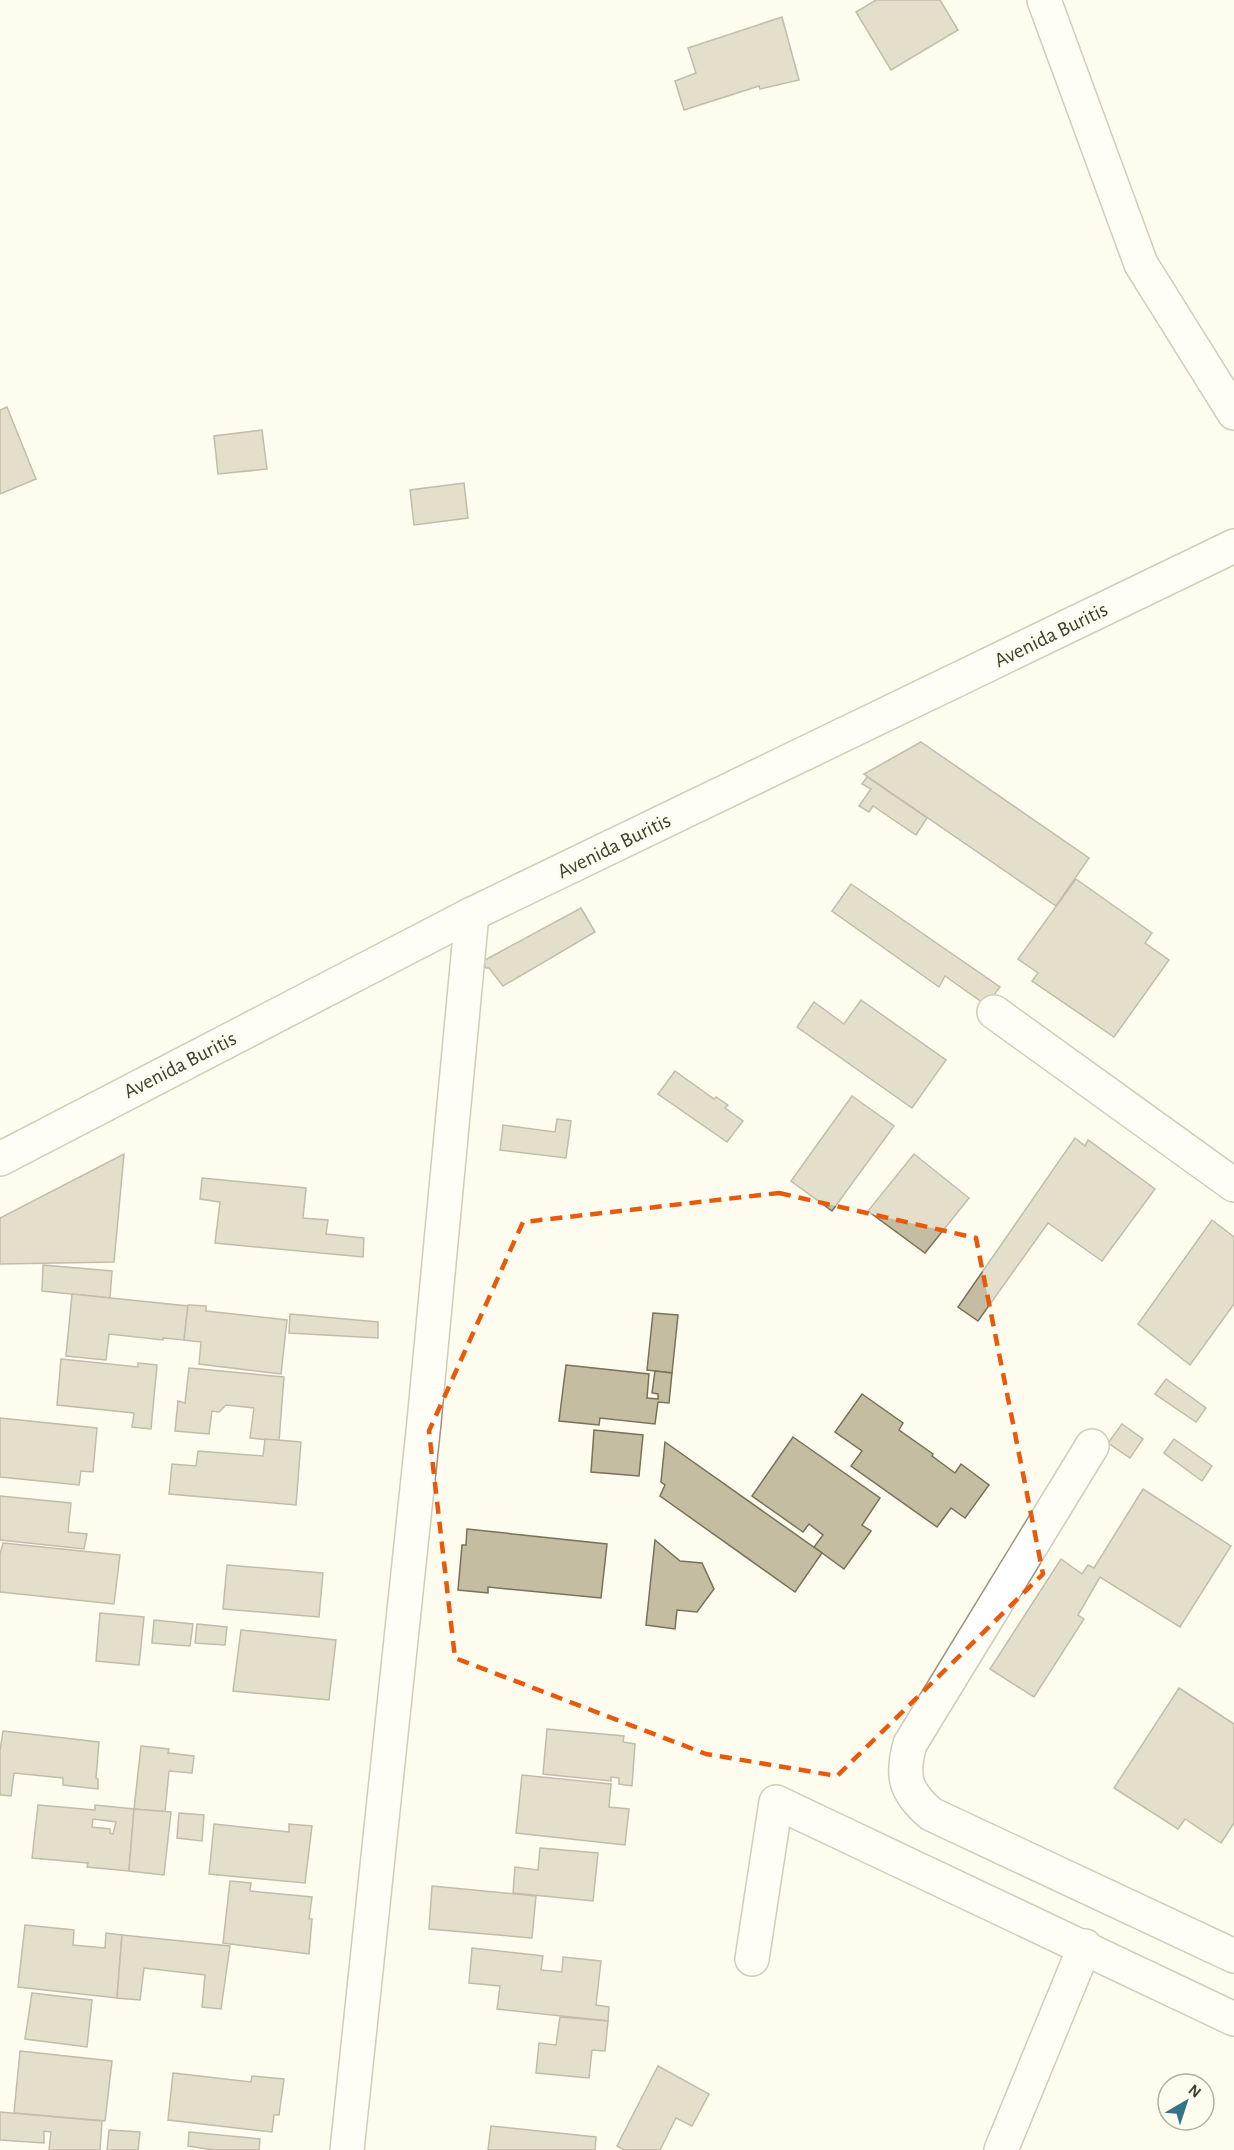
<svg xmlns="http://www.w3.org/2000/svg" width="1234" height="2150" font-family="'Alegreya Sans',sans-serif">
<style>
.building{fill:#c5bda1;stroke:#797258;stroke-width:1.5;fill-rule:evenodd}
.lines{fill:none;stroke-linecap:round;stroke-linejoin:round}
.minor-casing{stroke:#9d957a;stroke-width:36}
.minor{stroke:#fff;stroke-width:33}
.marked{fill:none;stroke:#e8590c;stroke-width:4.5;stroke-dasharray:12 8;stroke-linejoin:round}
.labels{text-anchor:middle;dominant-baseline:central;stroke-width:4.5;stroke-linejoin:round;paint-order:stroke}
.street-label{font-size:21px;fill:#403d31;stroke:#fefbef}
</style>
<rect width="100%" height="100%" fill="#fefbef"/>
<g class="building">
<polygon points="876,0 940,0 958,30 891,70 856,12"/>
<polygon points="782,17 799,80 760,89 759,86 684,110 675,81 696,73 688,48"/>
<polygon points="7,407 36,479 0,494 0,410"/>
<polygon points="262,430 267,469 218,474 214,436"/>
<polygon points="464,483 468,518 414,525 410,490"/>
<polygon points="921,742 1089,858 1056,906 864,774"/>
<polygon points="867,777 927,818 916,835 873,806 869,812 859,806 871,789 862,784"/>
<polygon points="1076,879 1152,933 1145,943 1169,960 1114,1037 1032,981 1038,973 1018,959"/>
<polygon points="851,884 1000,987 986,1005 945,976 939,987 832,911"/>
<polygon points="581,908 595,932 503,986 489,968 486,968 483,961"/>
<polygon points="861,1000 946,1060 912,1108 797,1027 814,1002 844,1024"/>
<polygon points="675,1071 714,1099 716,1097 728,1105 725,1108 743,1121 727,1142 658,1094"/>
<polygon points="852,1096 894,1126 832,1211 791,1181"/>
<polygon points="557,1119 571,1121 566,1158 500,1150 503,1125 555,1132"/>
<polygon points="1075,1138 1085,1146 1088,1140 1155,1189 1102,1261 1048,1223 978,1321 958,1307"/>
<polygon points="124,1154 114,1262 0,1264 0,1218"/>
<polygon points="914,1154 969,1198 925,1253 868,1211"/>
<polygon points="202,1178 306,1188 303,1218 328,1220 326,1234 364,1238 363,1257 215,1243 220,1202 200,1199"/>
<polygon points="1212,1220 1234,1237 1234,1304 1190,1365 1138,1324"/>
<polygon points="43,1265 112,1271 110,1298 42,1291"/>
<polygon points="72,1294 188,1306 184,1340 163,1338 163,1340 109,1334 106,1360 66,1356"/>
<polygon points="188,1305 206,1306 206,1311 287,1320 281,1374 199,1364 201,1342 184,1340"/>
<polygon points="653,1313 678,1315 672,1373 647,1370"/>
<polygon points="290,1314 378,1322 378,1338 289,1333"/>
<polygon points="61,1359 138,1367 138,1363 157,1365 151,1429 132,1427 134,1413 57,1405"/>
<polygon points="566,1365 649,1374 647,1398 658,1399 658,1394 652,1393 655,1371 672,1373 669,1403 658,1402 655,1424 600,1418 599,1425 559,1421"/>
<polygon points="189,1368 284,1377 279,1441 250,1438 254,1408 226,1405 219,1412 212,1411 209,1434 175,1431 178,1401 185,1403"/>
<polygon points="1166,1379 1206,1408 1196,1422 1155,1394"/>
<polygon points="862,1394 903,1423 899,1430 933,1454 932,1456 955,1473 961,1464 989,1485 965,1518 951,1508 937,1527 851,1466 862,1451 835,1432"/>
<polygon points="0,1418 97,1428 93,1472 81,1471 79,1485 0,1477"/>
<polygon points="1122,1424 1143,1439 1130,1458 1108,1443"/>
<polygon points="594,1430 643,1435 639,1476 591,1472"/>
<polygon points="793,1437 880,1498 862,1525 871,1531 844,1569 814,1547 823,1535 809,1524 803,1532 752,1496"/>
<polygon points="265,1439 301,1442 296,1505 169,1494 172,1464 196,1466 198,1451 263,1456"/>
<polygon points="1174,1439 1212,1466 1202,1481 1164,1453"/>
<polygon points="665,1442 822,1553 795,1592 660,1496 665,1485 661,1482"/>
<polygon points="1143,1489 1231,1546 1180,1627 1100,1577 1078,1615 1084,1619 1034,1697 990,1669 1061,1559 1082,1574 1088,1565 1094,1568"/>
<polygon points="0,1496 71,1503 68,1532 87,1534 84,1549 0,1540"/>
<polygon points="467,1529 607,1544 601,1598 488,1587 488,1593 458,1590 462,1545 466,1545"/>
<polygon points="655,1540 680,1561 702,1563 714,1589 697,1612 677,1610 675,1629 646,1625"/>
<polygon points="3,1543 120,1555 114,1604 0,1592 0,1554"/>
<polygon points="227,1565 323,1573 319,1617 223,1609"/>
<polygon points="100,1613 144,1617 139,1665 96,1661"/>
<polygon points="154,1620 193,1624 190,1646 152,1643"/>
<polygon points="197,1624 227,1627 225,1645 195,1643"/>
<polygon points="241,1630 336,1640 329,1700 233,1691"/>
<polygon points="1179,1688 1234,1724 1234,1823 1221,1843 1185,1819 1178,1829 1114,1788"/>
<polygon points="547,1729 624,1736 623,1742 635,1744 632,1786 619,1784 619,1778 611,1777 611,1781 543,1774"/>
<polygon points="3,1731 99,1742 96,1778 98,1779 98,1789 63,1785 63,1778 14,1773 11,1796 0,1795 0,1751"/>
<polygon points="141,1746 169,1749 168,1753 194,1756 192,1773 169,1771 165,1812 134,1809"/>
<polygon points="522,1775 611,1784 609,1807 629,1809 625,1845 516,1833"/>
<path d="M38,1805L95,1810V1805L134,1809L129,1871L87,1867L88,1863L32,1858ZM93,1819L116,1822L113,1834L110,1833V1829L92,1827Z"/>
<polygon points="134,1809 171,1812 164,1875 129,1871"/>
<polygon points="179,1813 204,1815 202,1841 177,1838"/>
<polygon points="214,1824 289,1832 289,1824 312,1826 305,1883 209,1874"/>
<polygon points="540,1848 598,1853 593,1901 513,1893 515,1867 538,1870"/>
<polygon points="230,1881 251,1883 250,1891 312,1897 309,1919 312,1919 309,1954 223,1943"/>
<polygon points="432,1886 536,1896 532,1938 429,1929"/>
<polygon points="25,1925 74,1930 73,1945 105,1948 106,1933 122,1935 117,1998 18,1987"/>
<polygon points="122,1935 230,1946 221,2009 202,2007 205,1975 144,1968 140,2000 117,1998"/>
<polygon points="472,1948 543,1956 541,1970 562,1972 563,1957 601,1961 596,2005 609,2007 608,2021 497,2009 500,1986 469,1983"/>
<polygon points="32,1993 92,2000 87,2047 25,2039"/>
<polygon points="560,2017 608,2021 605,2051 592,2050 589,2078 536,2073 539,2043 556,2045"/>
<polygon points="20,2051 112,2061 105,2121 14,2113"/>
<polygon points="658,2066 709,2094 692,2126 676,2118 660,2150 624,2150 617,2146"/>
<polygon points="173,2073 251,2082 252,2076 284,2079 279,2115 274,2115 272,2132 168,2120"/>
<polygon points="0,2112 102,2121 100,2150 49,2150 51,2132 44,2131 44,2143 0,2140"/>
<polygon points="491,2126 596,2137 595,2150 488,2150"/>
<polygon points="109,2130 140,2132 138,2150 107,2150"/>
<polygon points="189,2132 260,2139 259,2150 214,2150 188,2146"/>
</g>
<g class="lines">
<defs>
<g id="minor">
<polyline points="1044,0 1141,264 1234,413"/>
<polyline points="994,1012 1234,1185"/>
<polyline points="0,1159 472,914 1234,546"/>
<path d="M1092,1446L910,1744C901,1776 905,1792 931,1814L1234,1956"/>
<polyline points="752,1959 776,1802 1234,2019"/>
<polyline points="347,2150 424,1422 472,914"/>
<polyline points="1001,2150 1085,1946"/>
</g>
</defs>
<use href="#minor" class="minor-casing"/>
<use href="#minor" class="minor"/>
</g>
<path d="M0 0H1234V2150H0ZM779,1193L976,1238L1043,1574L837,1776L706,1754L455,1658L429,1431L523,1222Z" fill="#fefbef" fill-opacity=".55" fill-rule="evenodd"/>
<path class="marked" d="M779,1193L976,1238L1043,1574L837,1776L706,1754L455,1658L429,1431L523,1222Z"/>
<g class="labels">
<g class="street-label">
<text transform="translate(1051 635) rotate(-26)">Avenida Buritis</text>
<text transform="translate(614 846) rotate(-26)">Avenida Buritis</text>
<text transform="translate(180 1065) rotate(-27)">Avenida Buritis</text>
</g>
</g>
<g transform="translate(1186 2102) rotate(39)"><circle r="28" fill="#fefbef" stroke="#b2afa3" stroke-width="1.5"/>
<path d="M0-4.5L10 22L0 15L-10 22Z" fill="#337487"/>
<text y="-9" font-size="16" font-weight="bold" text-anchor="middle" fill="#403d31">N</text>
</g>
</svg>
